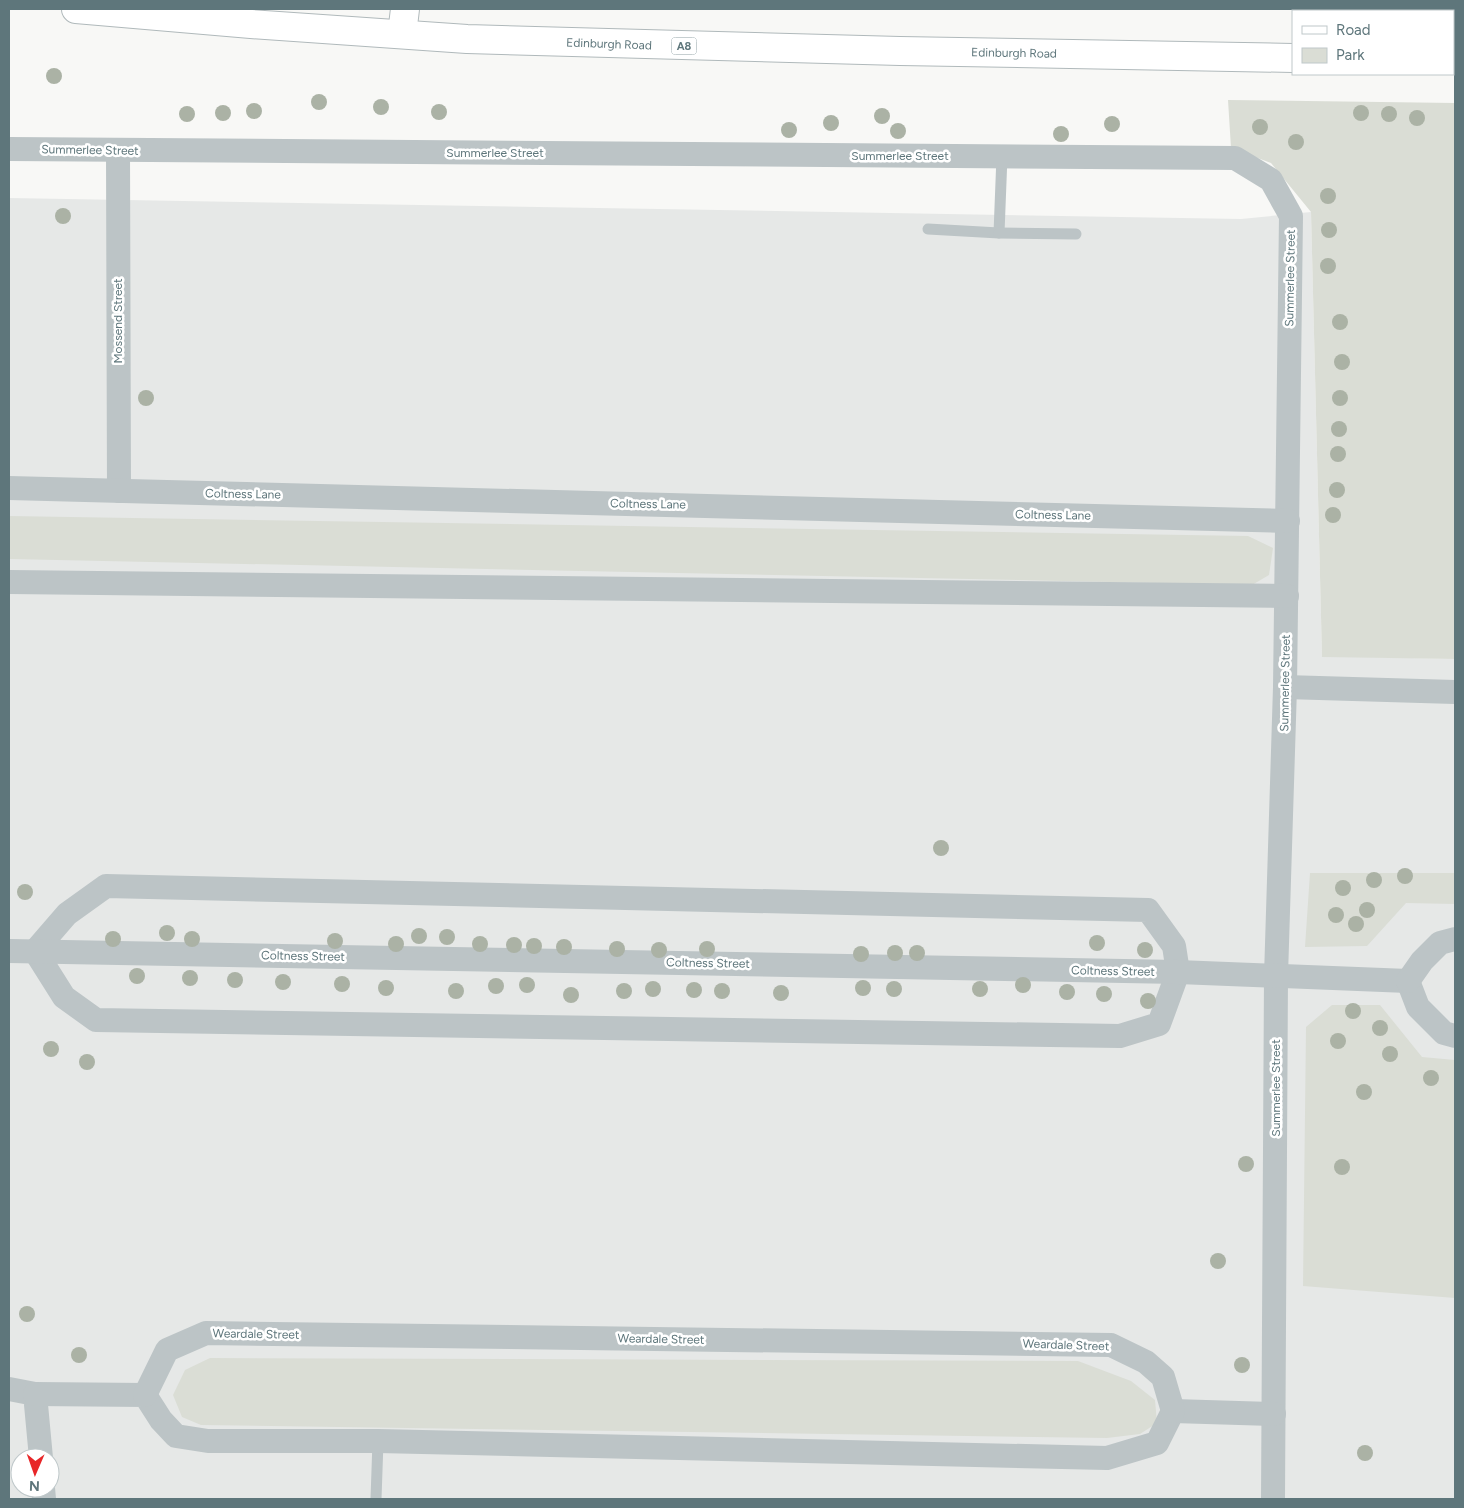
<svg xmlns="http://www.w3.org/2000/svg" width="1464" height="1508" font-family="Figtree,sans-serif">
<style>
.built{fill:#e6e8e7;fill-rule:evenodd}
.green{fill:#daddd5}
.lines{fill:none;stroke-linecap:round;stroke-linejoin:round}
.primary-casing{stroke:#b0b9bb;stroke-width:30}
.lane{stroke:#bcc4c6;stroke-width:11}
.street{stroke:#bcc4c6;stroke-width:24}
.primary{stroke:#fff;stroke-width:28}
.tree{fill:#abb2a5}
.labels{text-anchor:middle;dominant-baseline:central;stroke-width:5;stroke-linejoin:round;paint-order:stroke}
.shield{fill:#fff;stroke:#8e9fa3;stroke-width:1}
.shield-label{font-size:11px;font-weight:bold;fill:#5e767b}
.street-label{font-size:12px;fill:#5e767b;stroke:#fff}
</style>
<rect width="100%" height="100%" fill="#f8f8f6"/>
<path class="built" d="M9,198L1241,219L1311,212L1322,656L1455,659V1499H9ZM20,1458H50V1488H20Z"/>
<g class="green">
<polygon points="1228,100 1455,103 1455,659 1322,657 1311,212 1271,163 1231,148"/>
<polygon points="9,516 1248,536 1273,548 1269,575 1252,585 10,559 9,558"/>
<polygon points="1310,873 1455,873 1455,904 1406,903 1367,946 1305,947"/>
<polygon points="1332,1005 1380,1005 1422,1057 1455,1060 1455,1298 1303,1286 1306,1027"/>
<polygon points="210,1358 1078,1361 1131,1381 1155,1400 1157,1423 1140,1434 1107,1438 201,1425 182,1417 173,1395 185,1370"/>
</g>
<g class="lines">
<defs>
<g id="primary">
<polyline points="76,9 251,24 467,39 900,51 1293,58"/>
<polyline points="402,34 405,9"/>
<polyline points="1453,60 1455,60"/>
</g>
</defs>
<use href="#primary" class="primary-casing"/>
<g class="lane">
<polyline points="928,229 999,233 1002,156"/>
<polyline points="999,233 1076,234"/>
<polyline points="376,1499 378,1441"/>
</g>
<g class="street">
<polyline points="9,149 1235,158 1271,180 1291,216 1285,687 1276,976 1273,1499"/>
<polyline points="118,151 119,491"/>
<polyline points="9,488 1288,521"/>
<polyline points="9,582 1287,596"/>
<polyline points="1285,687 1455,692"/>
<polygon points="106,886 1148,910 1174,946 1178,972 1159,1024 1120,1036 96,1020 64,997 35,951 67,914"/>
<polyline points="9,951 1178,972 1408,981"/>
<polyline points="1408,981 1418,1007 1444,1033 1455,1036"/>
<polyline points="1408,981 1422,961 1440,943 1455,939"/>
<polyline points="9,1389 35,1394 41,1458"/>
<polyline points="35,1394 145,1395 161,1420 176,1436 208,1441 378,1441 1107,1458 1157,1443 1173,1411 1274,1414"/>
<polyline points="145,1395 167,1350 206,1333 1111,1345 1146,1362 1163,1377 1173,1411"/>
<polyline points="43,1488 44,1499"/>
</g>
<use href="#primary" class="primary"/>
</g>
<g class="tree">
<circle cx="54" cy="76" r="8"/>
<circle cx="319" cy="102" r="8"/>
<circle cx="381" cy="107" r="8"/>
<circle cx="254" cy="111" r="8"/>
<circle cx="439" cy="112" r="8"/>
<circle cx="223" cy="113" r="8"/>
<circle cx="1361" cy="113" r="8"/>
<circle cx="187" cy="114" r="8"/>
<circle cx="1389" cy="114" r="8"/>
<circle cx="882" cy="116" r="8"/>
<circle cx="1417" cy="118" r="8"/>
<circle cx="831" cy="123" r="8"/>
<circle cx="1112" cy="124" r="8"/>
<circle cx="1260" cy="127" r="8"/>
<circle cx="789" cy="130" r="8"/>
<circle cx="898" cy="131" r="8"/>
<circle cx="1061" cy="134" r="8"/>
<circle cx="1296" cy="142" r="8"/>
<circle cx="1328" cy="196" r="8"/>
<circle cx="63" cy="216" r="8"/>
<circle cx="1329" cy="230" r="8"/>
<circle cx="1328" cy="266" r="8"/>
<circle cx="1340" cy="322" r="8"/>
<circle cx="1342" cy="362" r="8"/>
<circle cx="146" cy="398" r="8"/>
<circle cx="1340" cy="398" r="8"/>
<circle cx="1339" cy="429" r="8"/>
<circle cx="1338" cy="454" r="8"/>
<circle cx="1337" cy="490" r="8"/>
<circle cx="1333" cy="515" r="8"/>
<circle cx="941" cy="848" r="8"/>
<circle cx="1405" cy="876" r="8"/>
<circle cx="1374" cy="880" r="8"/>
<circle cx="1343" cy="888" r="8"/>
<circle cx="25" cy="892" r="8"/>
<circle cx="1367" cy="910" r="8"/>
<circle cx="1336" cy="915" r="8"/>
<circle cx="1356" cy="924" r="8"/>
<circle cx="167" cy="933" r="8"/>
<circle cx="419" cy="936" r="8"/>
<circle cx="447" cy="937" r="8"/>
<circle cx="113" cy="939" r="8"/>
<circle cx="192" cy="939" r="8"/>
<circle cx="335" cy="941" r="8"/>
<circle cx="1097" cy="943" r="8"/>
<circle cx="396" cy="944" r="8"/>
<circle cx="480" cy="944" r="8"/>
<circle cx="514" cy="945" r="8"/>
<circle cx="534" cy="946" r="8"/>
<circle cx="564" cy="947" r="8"/>
<circle cx="617" cy="949" r="8"/>
<circle cx="707" cy="949" r="8"/>
<circle cx="659" cy="950" r="8"/>
<circle cx="1145" cy="950" r="8"/>
<circle cx="895" cy="953" r="8"/>
<circle cx="917" cy="953" r="8"/>
<circle cx="861" cy="954" r="8"/>
<circle cx="137" cy="976" r="8"/>
<circle cx="190" cy="978" r="8"/>
<circle cx="235" cy="980" r="8"/>
<circle cx="283" cy="982" r="8"/>
<circle cx="342" cy="984" r="8"/>
<circle cx="527" cy="985" r="8"/>
<circle cx="1023" cy="985" r="8"/>
<circle cx="496" cy="986" r="8"/>
<circle cx="386" cy="988" r="8"/>
<circle cx="863" cy="988" r="8"/>
<circle cx="653" cy="989" r="8"/>
<circle cx="894" cy="989" r="8"/>
<circle cx="980" cy="989" r="8"/>
<circle cx="694" cy="990" r="8"/>
<circle cx="456" cy="991" r="8"/>
<circle cx="624" cy="991" r="8"/>
<circle cx="722" cy="991" r="8"/>
<circle cx="1067" cy="992" r="8"/>
<circle cx="781" cy="993" r="8"/>
<circle cx="1104" cy="994" r="8"/>
<circle cx="571" cy="995" r="8"/>
<circle cx="1148" cy="1001" r="8"/>
<circle cx="1353" cy="1011" r="8"/>
<circle cx="1380" cy="1028" r="8"/>
<circle cx="1338" cy="1041" r="8"/>
<circle cx="51" cy="1049" r="8"/>
<circle cx="1390" cy="1054" r="8"/>
<circle cx="87" cy="1062" r="8"/>
<circle cx="1431" cy="1078" r="8"/>
<circle cx="1364" cy="1092" r="8"/>
<circle cx="1246" cy="1164" r="8"/>
<circle cx="1342" cy="1167" r="8"/>
<circle cx="1218" cy="1261" r="8"/>
<circle cx="27" cy="1314" r="8"/>
<circle cx="79" cy="1355" r="8"/>
<circle cx="1242" cy="1365" r="8"/>
<circle cx="1365" cy="1453" r="8"/>
</g>
<g class="labels">
<rect class="shield" x="671.5" y="37.5" width="25" height="17" rx="4"/>
<g class="shield-label">
<text x="684" y="46">A8</text>
</g>
<g class="street-label">
<text transform="translate(609 44) rotate(2)">Edinburgh Road</text>
<text transform="translate(1014 53) rotate(1)">Edinburgh Road</text>
<text transform="translate(90 150) rotate(1)">Summerlee Street</text>
<text x="495" y="153">Summerlee Street</text>
<text x="900" y="156">Summerlee Street</text>
<text transform="translate(1290 278) rotate(-89)">Summerlee Street</text>
<text transform="translate(118 321) rotate(-90)">Mossend Street</text>
<text transform="translate(243 494) rotate(1)">Coltness Lane</text>
<text transform="translate(648 504) rotate(1)">Coltness Lane</text>
<text transform="translate(1053 515) rotate(1)">Coltness Lane</text>
<text transform="translate(1285 683) rotate(-89)">Summerlee Street</text>
<text transform="translate(303 956) rotate(1)">Coltness Street</text>
<text transform="translate(708 963) rotate(1)">Coltness Street</text>
<text transform="translate(1113 971) rotate(1)">Coltness Street</text>
<text transform="translate(1276 1088) rotate(-90)">Summerlee Street</text>
<text transform="translate(256 1334) rotate(1)">Weardale Street</text>
<text transform="translate(661 1339) rotate(1)">Weardale Street</text>
<text transform="translate(1066 1345) rotate(2)">Weardale Street</text>
</g>
</g>
<rect width="1464" height="1508" fill="none" stroke="#5e767b" stroke-width="20"/>
<rect x="1292" y="10" width="162" height="65" fill="#ffffff" stroke="#bfc8ca"/>
<rect x="1302" y="26" width="25" height="8" fill="#ffffff" stroke="#bfc8ca"/>
<text x="1336" y="35" font-size="15" fill="#5e767b">Road</text>
<rect x="1302" y="48" width="25" height="15" fill="#daddd5" stroke="#bfc8ca"/>
<text x="1336" y="60" font-size="15" fill="#5e767b">Park</text>
<g transform="translate(35 1473) rotate(182)"><circle r="24" fill="#ffffff" stroke="#bfc8ca"/>
<path d="M0-4L9 19L0 12L-9 19Z" fill="#e82628"/>
<text y="-8" font-size="14" font-weight="bold" text-anchor="middle" fill="#5e767b">N</text>
</g>
</svg>
